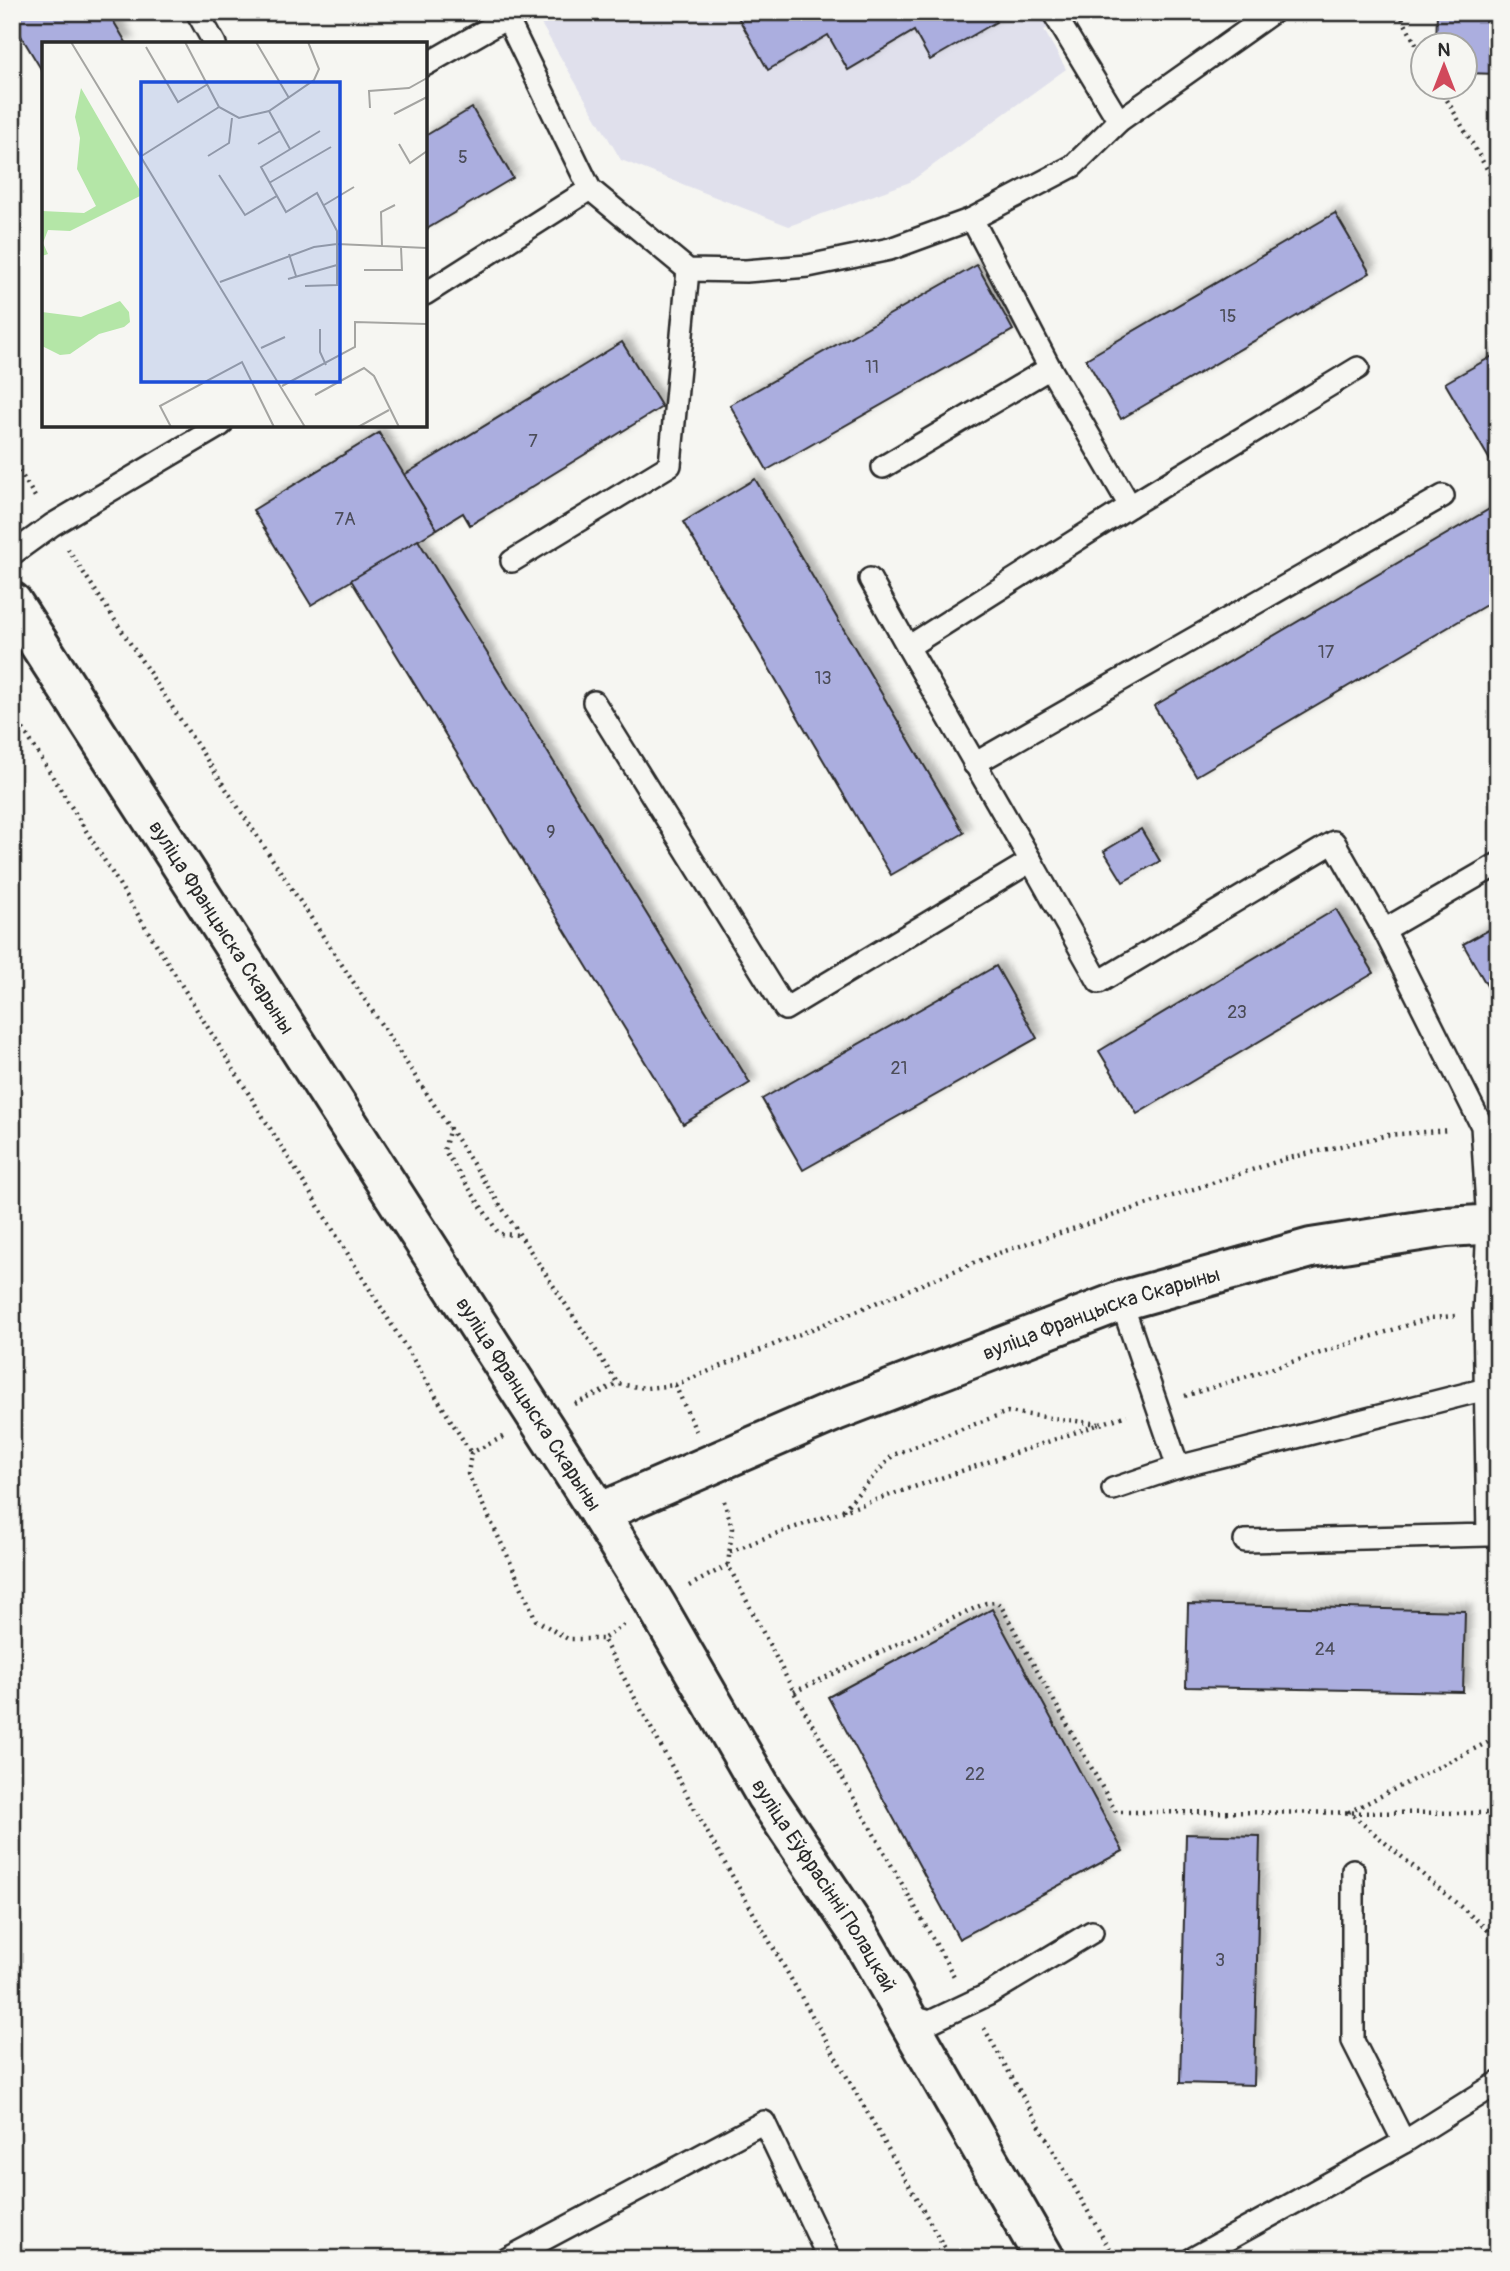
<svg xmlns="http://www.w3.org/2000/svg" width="1510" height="2271" font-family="Pangolin,sans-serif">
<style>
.built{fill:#e0e0ec}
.building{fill:#abaedf;stroke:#2b2b2b;stroke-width:2;filter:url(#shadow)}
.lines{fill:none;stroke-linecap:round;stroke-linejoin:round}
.lane-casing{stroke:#2b2b2b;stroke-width:26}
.secondary-casing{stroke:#2b2b2b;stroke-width:44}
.path{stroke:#2b2b2b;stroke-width:4.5;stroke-dasharray:2 5;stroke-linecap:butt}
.lane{stroke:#f6f6f2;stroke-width:21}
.secondary{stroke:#f6f6f2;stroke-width:38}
.labels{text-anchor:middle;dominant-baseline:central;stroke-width:5;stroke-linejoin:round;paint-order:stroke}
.number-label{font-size:18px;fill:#4b4c58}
.street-label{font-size:21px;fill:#2b2b2b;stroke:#f6f6f2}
.inset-road{fill:none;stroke:#a5a5a2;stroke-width:2}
.view{fill:#1d4ed8;fill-opacity:0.15;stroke:#1d4ed8;stroke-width:3.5}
.inset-edge{fill:none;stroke:#2b2b2b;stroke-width:3.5}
</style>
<defs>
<filter id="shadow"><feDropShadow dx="6" dy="-6" stdDeviation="3.5" flood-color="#0004"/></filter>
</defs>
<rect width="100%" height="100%" fill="#f6f6f2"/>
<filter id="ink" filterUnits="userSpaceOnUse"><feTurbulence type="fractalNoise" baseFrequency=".0143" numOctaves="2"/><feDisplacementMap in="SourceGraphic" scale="14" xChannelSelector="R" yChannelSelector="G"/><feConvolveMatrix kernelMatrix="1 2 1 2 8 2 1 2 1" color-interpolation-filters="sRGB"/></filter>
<g filter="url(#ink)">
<polygon class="built" points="534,12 1077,12 1044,30 1066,69 910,182 789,226 621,160"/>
<g class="building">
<polygon points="12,12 108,12 127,44 44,44 44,74 12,21"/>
<polygon points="735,12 990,12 996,22 930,60 914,31 848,70 828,35 768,70"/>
<polygon points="1437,12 1498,12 1498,74 1464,73 1464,46 1436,46"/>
<polygon points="472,108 513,178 425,230 425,136"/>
<polygon points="1335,213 1370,273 1121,419 1086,359"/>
<polygon points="977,265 1013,330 767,470 730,405"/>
<polygon points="622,342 662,407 470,525 463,513 437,529 404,475"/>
<polygon points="1498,353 1498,474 1445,383"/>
<polygon points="379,433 437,529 311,605 253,510"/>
<polygon points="755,479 964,833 891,875 683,522"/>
<polygon points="1498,504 1498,598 1196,776 1154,706"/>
<polygon points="418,540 750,1083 683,1124 351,580"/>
<polygon points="1141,829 1160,861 1123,882 1104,851"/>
<polygon points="1336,909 1374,973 1137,1114 1099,1051"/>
<polygon points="1498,925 1498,1005 1463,944"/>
<polygon points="996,966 1037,1038 803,1170 762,1099"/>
<polygon points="1188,1604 1465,1611 1463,1692 1186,1687"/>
<polygon points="992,1609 1123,1851 959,1939 828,1697"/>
<polygon points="1186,1834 1260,1836 1254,2085 1180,2083"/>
</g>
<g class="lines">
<defs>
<g id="lane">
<polyline points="197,12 215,44"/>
<polyline points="504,12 590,189 688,270 746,271 808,266 890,249 972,219 1073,166 1119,121 1273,12"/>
<polyline points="1053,12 1119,121"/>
<polyline points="425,65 507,18"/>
<polyline points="972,219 1050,368 1130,506"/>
<polyline points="425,294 590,189"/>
<polyline points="883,467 1050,368"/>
<polyline points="12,554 52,525 221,425"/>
<polyline points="512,561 670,465 688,270"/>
<polyline points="870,579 908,647"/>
<polyline points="594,702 785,1009 1031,861 1099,982 1334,842 1384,930 1482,1126 1488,1223 1484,1313 1488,1535 1245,1541"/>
<polyline points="974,764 1443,496"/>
<polyline points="1031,861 908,647 1130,506 1358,368"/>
<polyline points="1384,930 1498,864"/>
<polyline points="1121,1301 1178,1467"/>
<polyline points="1113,1489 1178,1467 1486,1389"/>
<polyline points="1353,1870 1353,2041 1404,2142"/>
<polyline points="906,2015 930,2022 987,1995 1092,1932"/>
<polyline points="507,2259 764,2122 829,2259"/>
<polyline points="1192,2259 1404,2142 1498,2083"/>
</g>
<g id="secondary">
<path id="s1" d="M12,602L599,1513L656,1605L766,1796L858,1933L1045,2259"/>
<path id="s2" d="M599,1513L835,1411L1121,1301L1311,1248L1446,1227L1498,1224"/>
</g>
</defs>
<use href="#lane" class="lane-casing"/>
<use href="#secondary" class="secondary-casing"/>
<g class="path">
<polyline points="1399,12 1422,56"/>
<polyline points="1440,88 1498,188"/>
<polyline points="12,459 37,500"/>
<polyline points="68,549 618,1384"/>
<polyline points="12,711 471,1453"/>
<polyline points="450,1127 444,1150 499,1234 520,1235"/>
<polyline points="675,1385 996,1254 1285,1159 1388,1135 1450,1130"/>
<polyline points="1185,1396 1430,1318 1455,1316"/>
<polyline points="575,1404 618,1384 646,1388 675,1385 696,1431"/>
<polyline points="503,1437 471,1453 468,1474 509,1559 536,1620 568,1639 603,1639"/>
<polyline points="724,1501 732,1528 728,1565 794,1692 955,1978"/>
<polyline points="843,1510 893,1455 1007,1412 1099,1424"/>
<polyline points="730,1552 772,1535 1127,1415"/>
<polyline points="689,1586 728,1565"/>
<polyline points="624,1625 603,1639 706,1830 951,2259"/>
<polyline points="794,1692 986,1603 996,1602 1001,1606 1116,1812 1498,1813"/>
<polyline points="1498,1910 1488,1930 1498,1938"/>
<polyline points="1488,1930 1349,1812 1498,1737"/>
<polyline points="984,2028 1115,2259"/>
</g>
<use href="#lane" class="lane"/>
<use href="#secondary" class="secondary"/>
</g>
</g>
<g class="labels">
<g class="number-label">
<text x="463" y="157">5</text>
<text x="1228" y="316">15</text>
<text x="872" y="367">11</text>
<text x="533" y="441">7</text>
<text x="345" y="519">7А</text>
<text x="1326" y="652">17</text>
<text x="823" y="678">13</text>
<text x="551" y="832">9</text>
<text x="1237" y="1012">23</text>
<text x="899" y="1068">21</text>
<text x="1325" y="1649">24</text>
<text x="975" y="1774">22</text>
<text x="1220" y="1960">3</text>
</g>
<g class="street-label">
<text stroke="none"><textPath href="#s1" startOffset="387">вуліца Францыска Скарыны</textPath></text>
<text stroke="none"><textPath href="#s2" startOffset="541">вуліца Францыска Скарыны</textPath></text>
<text stroke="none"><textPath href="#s1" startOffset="954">вуліца Францыска Скарыны</textPath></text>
<text stroke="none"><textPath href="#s1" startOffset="1519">вуліца Еўфрасінні Полацкай</textPath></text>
</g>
</g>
<g transform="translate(42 42)">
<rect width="385" height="385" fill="#f6f6f2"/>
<path d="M39,46L99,150L98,154L28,189L6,188L1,201L6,212L0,214V169L42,171L54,164L35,127L38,96L33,75ZM78,259L87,270L88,280L82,285L57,292L28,312L18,313L0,304V270L39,275Z" fill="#b4e6a7"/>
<path class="inset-road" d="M29,0L263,385M143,0L177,65L197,76L227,69L272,38L277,27L266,0M214,0L247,56M104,5L136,60L166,42M328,66L327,49L367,46L385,36M227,69L248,107M352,72L385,55M216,102L238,89M357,102L368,121L385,109M166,114L187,101L190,76M98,115L177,65M177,133L203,173L235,154L244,170L275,151L295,189V243L263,244M227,141L289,105M235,154L219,125L278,89M282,163L312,145M340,204L339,170L353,163M247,212L254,234M322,228H360L359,205M246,237L295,223M178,240L272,205L295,202L385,206M278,287V310L284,323M219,306L243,295M240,344L313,305V280L385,282M273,353L322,326L332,334L357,385M129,385L118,364L200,320L232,385M316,385L347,368"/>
<path class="view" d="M99,40H298V340H99Z"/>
<rect width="385" height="385" class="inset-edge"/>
</g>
<rect width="1510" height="2271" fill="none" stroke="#f6f6f2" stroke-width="42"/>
<rect x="21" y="21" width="1468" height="2229" fill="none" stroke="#2b2b2b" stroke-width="2.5" filter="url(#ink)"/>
<g transform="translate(1444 66)"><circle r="33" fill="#f6f6f2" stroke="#a5a5a2" stroke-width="2"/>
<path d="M0-5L12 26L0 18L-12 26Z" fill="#d1495b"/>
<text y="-10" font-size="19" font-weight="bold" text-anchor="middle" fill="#2b2b2b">N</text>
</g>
</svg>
